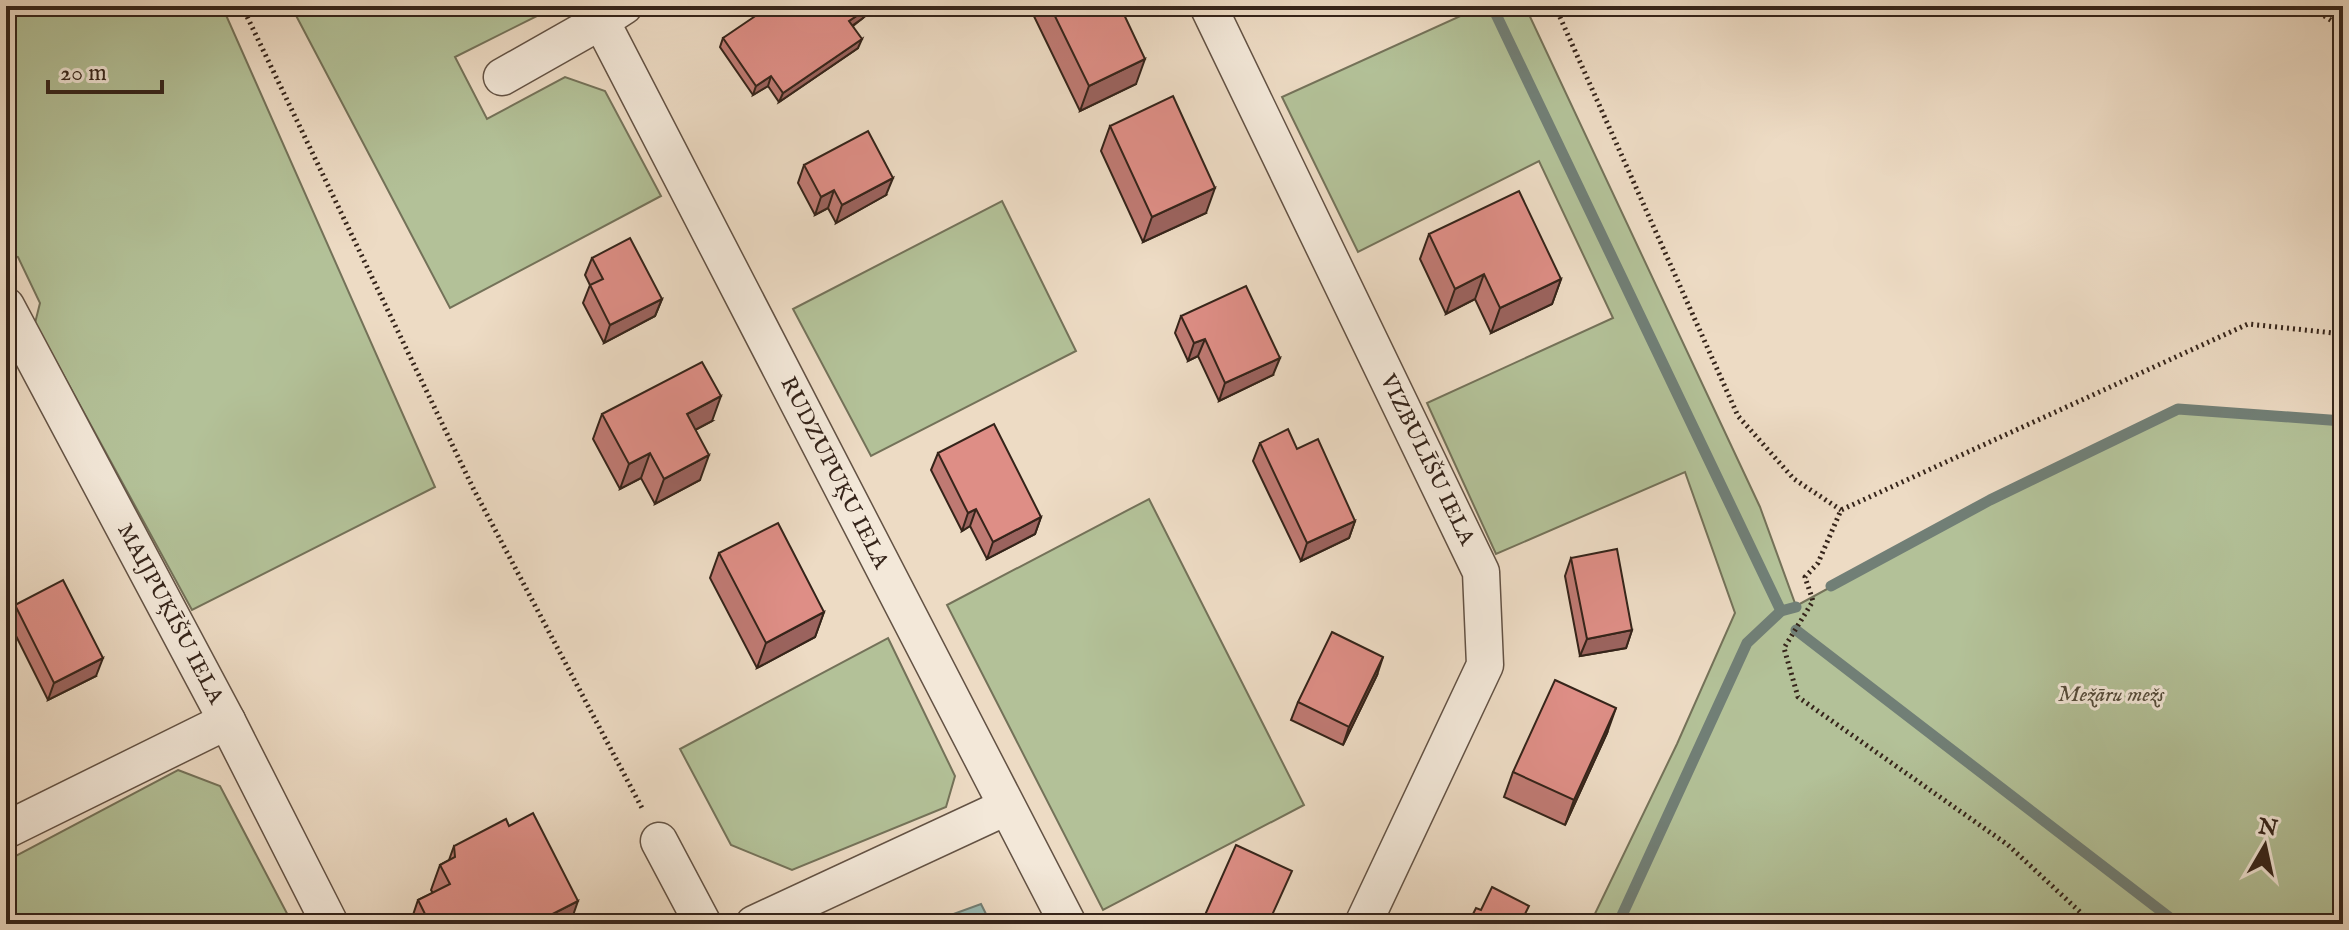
<svg xmlns="http://www.w3.org/2000/svg" width="2349" height="930" font-family="'IM FELL English',serif">
<style>
.green{fill:#b3c198;stroke:#747259;stroke-width:2}
.water{fill:#99bbb4;stroke:#717f76;stroke-width:2}
.lines{fill:none;stroke-linecap:round;stroke-linejoin:round}
.stream{stroke:#717f76;stroke-width:11}
.street-casing{stroke:#635244;stroke-width:39}
.path{stroke:#35241a;stroke-width:5;stroke-dasharray:2 4;stroke-linecap:butt}
.street{stroke:#f3e8d9;stroke-width:36}
.wall{fill:#bf7a73;stroke:#35241a;stroke-width:2}
.shaded-wall{fill:#9b635e;stroke:#35241a;stroke-width:2}
.building{fill:#de8e86;stroke:#35241a;stroke-width:2}
.labels{text-anchor:middle;dominant-baseline:central;stroke-width:6;stroke-linejoin:round;paint-order:stroke}
.street-label{font-size:22px;fill:#35241a;stroke:#f3e8d9}
.park-label{font-size:22px;font-style:italic;fill:#544b3a;stroke:#f3e8d9}
</style>
<rect width="100%" height="100%" fill="#eddbc4"/>
<filter id="stains"><feTurbulence type="fractalNoise" baseFrequency=".0025" numOctaves="4"/><feColorMatrix values="0 0 0 0 .2 0 0 0 0 .09 0 0 0 0 .02 0 0 0 .5 -.17"/></filter>
<radialGradient id="worn" r=".72"><stop offset=".6" stop-color="#630" stop-opacity="0"/><stop offset="1" stop-color="#630" stop-opacity=".3"/></radialGradient>
<g class="green">
<polygon points="6,6 222,6 435,487 192,610 35,323 40,303 18,257 6,254"/>
<polygon points="291,6 557,6 455,57 487,119 565,77 605,91 661,196 450,308"/>
<polygon points="1462,6 1525,6 1760,507 1796,606 1990,500 2178,409 2343,421 2343,924 1590,924 1677,744 1735,613 1685,472 1496,554 1427,403 1613,318 1539,161 1358,252 1282,97 1465,14"/>
<polygon points="1002,201 1076,351 871,456 793,309"/>
<polygon points="1149,499 1304,805 1103,910 947,605"/>
<polygon points="888,638 955,776 946,807 792,870 731,845 680,749"/>
<polygon points="178,770 220,786 292,923 6,924 6,861"/>
</g>
<polygon class="water" points="981,904 991,924 926,924"/>
<g class="lines">
<g class="stream">
<polyline points="1492,6 1781,611"/>
<polyline points="1831,586 1990,500 2178,409 2343,421"/>
<polyline points="1796,630 2178,924"/>
<polyline points="1618,924 1747,643 1781,611 1796,607"/>
</g>
<defs>
<g id="street">
<polyline points="624,6 601,21 1068,924"/>
<polyline points="1208,6 1481,572 1485,665 1363,924"/>
<polyline points="502,77 601,21"/>
<polyline points="6,306 227,721 330,924"/>
<polyline points="6,830 227,721"/>
<polyline points="659,841 703,924"/>
<polyline points="754,924 1006,807"/>
</g>
</defs>
<use href="#street" class="street-casing"/>
<g class="path">
<polyline points="242,6 473,488 643,810"/>
<polyline points="1555,6 1738,416 1794,479 1841,510"/>
<polyline points="2309,6 2343,28"/>
<polyline points="2093,924 2008,845 1798,697 1784,648 1813,601 1805,577 1818,563 1841,510 2248,324 2343,334"/>
</g>
<use href="#street" class="street"/>
</g>
<g class="wall">
<polygon points="1029,6 1120,6 1136,84 1080,111"/>
<polygon points="863,18 853,26 858,48 779,102 768,86 753,95 720,47 723,38"/>
<polygon points="1110,126 1206,213 1143,242 1101,151"/>
<polygon points="804,165 886,195 836,223 828,208 815,215 798,183"/>
<polygon points="1429,234 1561,279 1552,304 1491,333 1475,299 1446,314 1420,259"/>
<polygon points="592,258 662,299 655,316 604,343 583,303 590,285 585,275"/>
<polygon points="1181,316 1273,375 1219,401 1198,356 1188,361 1175,333"/>
<polygon points="602,414 712,421 695,430 700,480 655,504 641,478 620,489 593,439"/>
<polygon points="1260,443 1297,449 1355,521 1349,538 1301,561 1253,461"/>
<polygon points="938,453 1041,517 1035,534 987,559 970,526 962,531 931,470"/>
<polygon points="719,553 824,612 815,637 757,668 710,578"/>
<polygon points="1571,558 1632,630 1626,648 1580,656 1565,576"/>
<polygon points="15,605 96,676 48,700 9,622"/>
<polygon points="1377,675 1343,745 1291,720 1298,702"/>
<polygon points="1607,733 1565,825 1504,797 1513,772"/>
<polygon points="454,846 570,924 410,924 418,900 433,893 431,890 440,865 449,860"/>
</g>
<g class="shaded-wall">
<polygon points="867,9 863,18 846,30 849,21"/>
<polygon points="862,39 858,48 779,102 783,93"/>
<polygon points="1145,59 1136,84 1080,111 1089,86"/>
<polygon points="771,76 768,86 753,95 756,86"/>
<polygon points="893,178 886,195 836,223 842,205"/>
<polygon points="1215,188 1206,213 1143,242 1152,217"/>
<polygon points="834,190 828,208 815,215 821,197"/>
<polygon points="1484,274 1475,299 1446,314 1455,289"/>
<polygon points="1561,279 1552,304 1491,333 1500,308"/>
<polygon points="662,299 655,316 604,343 610,325"/>
<polygon points="1205,339 1198,356 1188,361 1194,343"/>
<polygon points="1280,358 1273,375 1219,401 1225,383"/>
<polygon points="721,396 712,421 678,439 687,414"/>
<polygon points="650,453 641,478 620,489 629,464"/>
<polygon points="709,455 700,480 655,504 664,479"/>
<polygon points="976,509 970,526 962,531 968,513"/>
<polygon points="1041,517 1035,534 987,559 993,542"/>
<polygon points="1355,521 1349,538 1301,561 1307,543"/>
<polygon points="824,612 815,637 757,668 766,643"/>
<polygon points="1632,630 1626,648 1580,656 1587,639"/>
<polygon points="1383,657 1377,675 1343,745 1349,727"/>
<polygon points="103,658 96,676 48,700 54,683"/>
<polygon points="1616,708 1607,733 1565,825 1574,800"/>
<polygon points="578,901 570,924 533,924"/>
</g>
<g class="building">
<polygon points="770,6 865,6 867,9 849,21 862,39 783,93 771,76 756,86 723,38"/>
<polygon points="1050,6 1120,6 1145,59 1089,86"/>
<polygon points="1173,96 1215,188 1152,217 1110,126"/>
<polygon points="868,131 893,178 842,205 834,190 821,197 804,165"/>
<polygon points="1519,191 1561,279 1500,308 1484,274 1455,289 1429,234"/>
<polygon points="630,238 662,299 610,325 590,285 603,279 592,258"/>
<polygon points="1246,286 1280,358 1225,383 1205,339 1194,343 1181,316"/>
<polygon points="702,362 721,396 687,414 709,455 664,479 650,453 629,464 602,414"/>
<polygon points="994,424 1041,517 993,542 976,509 968,513 938,453"/>
<polygon points="1288,429 1297,449 1318,439 1355,521 1307,543 1260,443"/>
<polygon points="778,523 824,612 766,643 719,553"/>
<polygon points="1617,549 1632,630 1587,639 1571,558"/>
<polygon points="63,580 103,658 54,683 15,605"/>
<polygon points="1332,632 1383,657 1349,727 1298,702"/>
<polygon points="1555,680 1616,708 1574,800 1513,772"/>
<polygon points="533,813 578,901 533,924 507,924 506,923 504,924 430,924 418,900 450,884 440,865 455,857 454,846 506,819 509,826"/>
<polygon points="1236,845 1292,871 1268,924 1201,924"/>
<polygon points="1492,887 1529,906 1520,924 1468,924 1476,908 1481,910"/>
</g>
<g class="labels">
<g class="street-label">
<text transform="translate(1427 460) rotate(64)">VIZBULĪŠU IELA</text>
<text transform="translate(834 473) rotate(63)">RUDZUPUĶU IELA</text>
<text transform="translate(170 614) rotate(62)">MAIJPUĶĪŠU IELA</text>
</g>
<g class="park-label">
<text x="2111" y="695">Mežāru mežs</text>
</g>
</g>
<rect width="2349" height="930" fill="none" stroke="#eddbc4" stroke-width="32"/>
<rect x="8" y="8" width="2333" height="914" fill="none" stroke="#35241a" stroke-width="4"/>
<rect x="16" y="16" width="2317" height="898" fill="none" stroke="#35241a" stroke-width="2"/>
<g transform="translate(2265 846) rotate(9)" stroke="#f3e8d9" stroke-width="6" paint-order="stroke">
<path d="M0-6L14 30L0 20L-14 30Z" fill="#35241a"/>
<text y="-12" font-size="22" font-weight="bold" text-anchor="middle" fill="#35241a">N</text>
</g>
<path d="M48 80v12h114v-12" fill="none" stroke="#35241a" stroke-width="4"/>
<text x="60" y="80" font-size="24" fill="#35241a" stroke="#f3e8d9" stroke-width="6" paint-order="stroke">20 m</text>
<rect width="100%" height="100%" filter="url(#stains)"/>
<rect width="100%" height="100%" fill="url(#worn)"/>
</svg>
